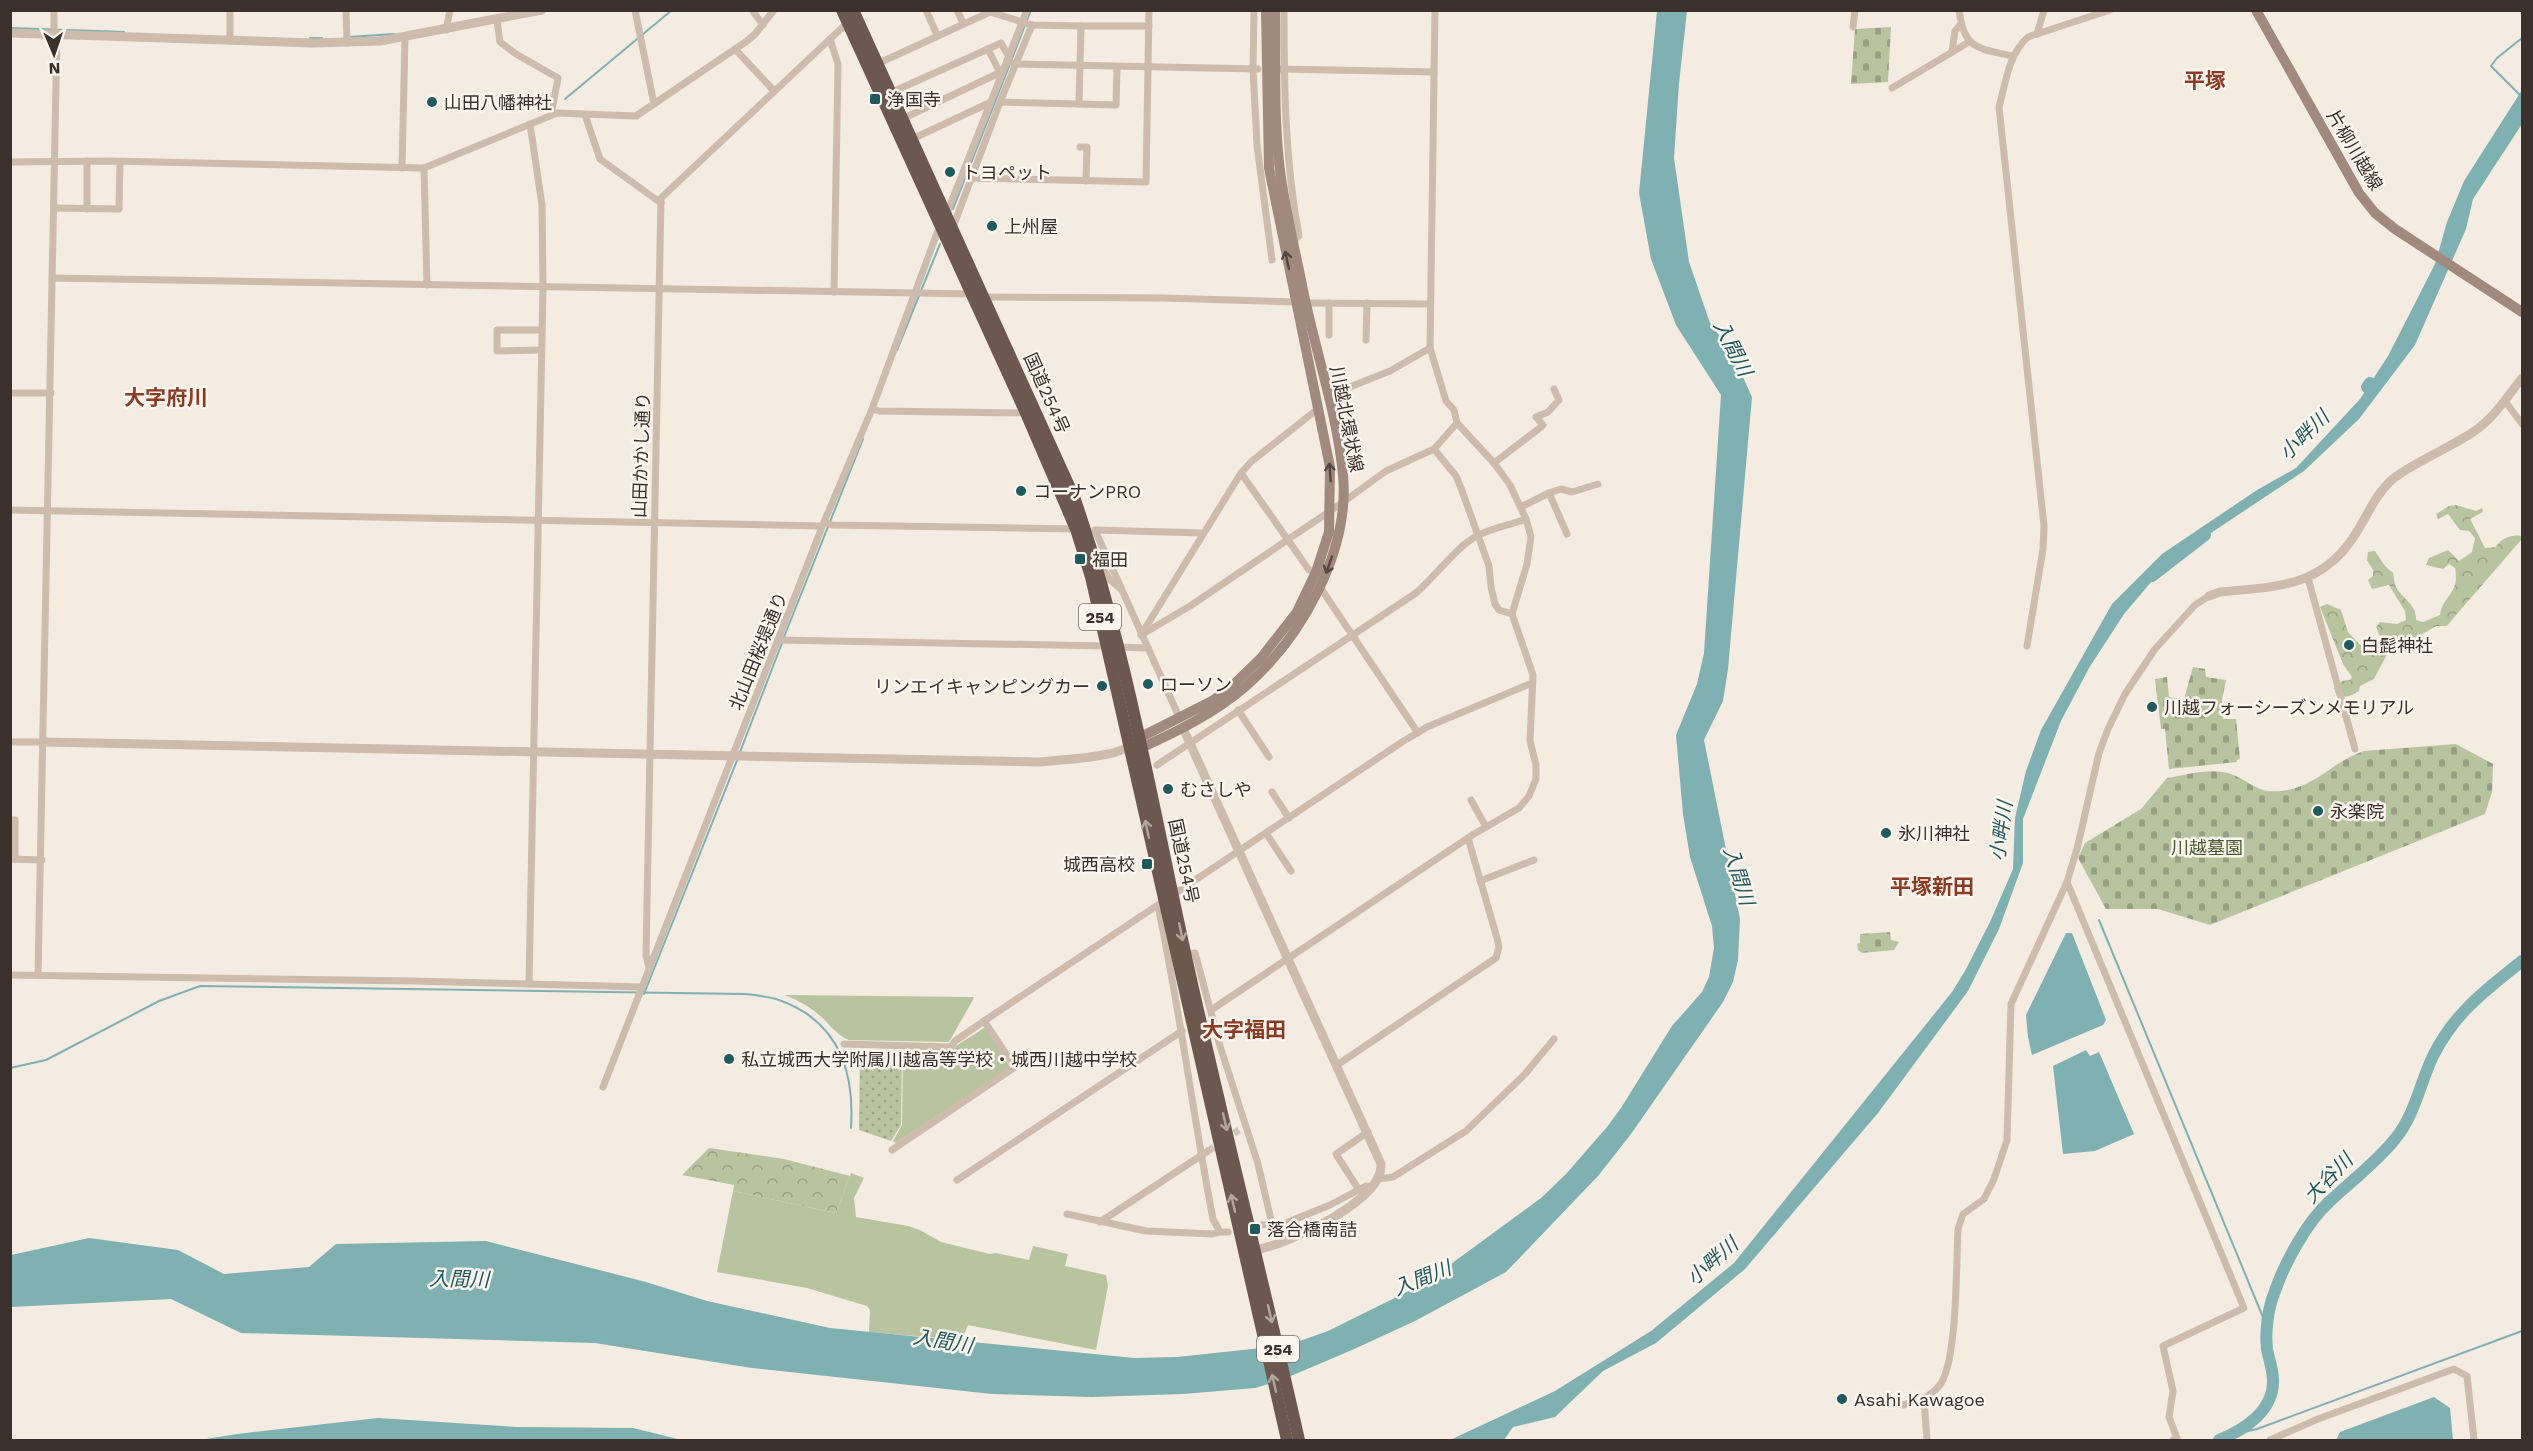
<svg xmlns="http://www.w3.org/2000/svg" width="2533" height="1451" font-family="'Work Sans','Noto Sans JP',sans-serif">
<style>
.grass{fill:#b8c4a0}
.forest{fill:url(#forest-crowns)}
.cemetery{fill:url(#cemetery-stones)}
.park{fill:url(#park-dots)}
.water{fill:#7fb0b2}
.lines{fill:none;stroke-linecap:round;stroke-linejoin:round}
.stream{stroke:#7fb0b2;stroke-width:2}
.river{stroke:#7fb0b2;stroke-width:12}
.minor-tunnel{stroke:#cfc6bd;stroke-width:7;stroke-dasharray:7 3.5;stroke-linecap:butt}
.minor{stroke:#cdbbac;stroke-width:7}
.tertiary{stroke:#cdbbac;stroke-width:9}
.secondary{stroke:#a18a7d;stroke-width:10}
.trunk{stroke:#6c584f;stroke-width:12}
.oneway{stroke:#544640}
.oneway2{stroke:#b4a69e}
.poi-dot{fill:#1f5a5e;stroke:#fbf5ee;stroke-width:2}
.labels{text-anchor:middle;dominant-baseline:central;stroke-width:5;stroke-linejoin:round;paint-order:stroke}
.shield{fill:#fbf5ee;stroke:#756b66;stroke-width:1.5}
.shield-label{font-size:16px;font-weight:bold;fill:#3b302b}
.poi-label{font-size:18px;fill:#3b302b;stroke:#fbf5ee;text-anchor:start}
.street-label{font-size:18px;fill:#3b302b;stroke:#fbf5ee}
.park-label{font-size:18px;fill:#4a5a2e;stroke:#fbf5ee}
.water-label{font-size:20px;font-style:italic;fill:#1f5a5e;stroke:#fbf5ee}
.quarter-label{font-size:21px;font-weight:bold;fill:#8c3b22;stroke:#fbf5ee}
</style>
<defs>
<pattern id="forest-crowns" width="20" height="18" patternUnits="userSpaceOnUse" patternTransform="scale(1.5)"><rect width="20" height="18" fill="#b8c4a0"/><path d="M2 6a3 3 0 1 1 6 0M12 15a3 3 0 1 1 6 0" fill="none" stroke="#97a083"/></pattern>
<pattern id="cemetery-stones" width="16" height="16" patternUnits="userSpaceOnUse" patternTransform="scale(1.5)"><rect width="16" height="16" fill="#b8c4a0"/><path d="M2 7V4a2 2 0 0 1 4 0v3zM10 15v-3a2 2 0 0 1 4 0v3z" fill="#97a083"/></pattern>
<pattern id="park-dots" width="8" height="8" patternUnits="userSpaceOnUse" patternTransform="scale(1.5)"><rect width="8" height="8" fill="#b8c4a0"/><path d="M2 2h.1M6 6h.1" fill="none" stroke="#97a083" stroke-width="1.8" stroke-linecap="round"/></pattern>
</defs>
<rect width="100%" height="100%" fill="#f4ebe1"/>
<g class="grass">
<path d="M785,995L973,997L974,998L949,1042L849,1040C836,1035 830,1024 819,1015C809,1006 797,1000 785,995Z"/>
<polygon points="984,1028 987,1029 1010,1067 896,1143 893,1141 902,1125 903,1051 953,1052 956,1046"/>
<polygon points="851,1173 864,1178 854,1198 856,1217 908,1226 920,1230 941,1242 990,1254 996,1253 1029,1260 1033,1246 1068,1254 1065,1266 1106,1275 1108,1286 1096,1350 968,1325 962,1340 869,1332 870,1310 867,1306 807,1288 717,1272 733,1191 836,1213"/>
</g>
<g class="forest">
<path d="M2456,505L2476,511L2482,508L2483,512L2470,519L2485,548L2496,547C2500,539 2512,534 2521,536L2522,539L2456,615L2447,626H2436L2404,645L2393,643L2374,679L2360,686L2359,691C2351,696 2346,698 2337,696L2334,688L2342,681L2350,680L2352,677L2343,664L2320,607L2327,604L2341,610L2348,632L2360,645L2368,644L2378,652L2384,646L2376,627L2380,622L2397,624L2406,620L2405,611L2389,585L2372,589L2368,580L2373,576V570L2367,560L2368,552L2375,551L2385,566L2393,573C2394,578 2394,583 2396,587C2403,600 2417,604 2416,620L2423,622L2440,615C2443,594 2460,595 2455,568L2449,564L2443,569L2426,565L2429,558L2448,550L2459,561L2472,552L2475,538L2469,531L2460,530L2448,514L2438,519L2436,514L2449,506Z"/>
<polygon points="709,1148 784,1159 850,1176 836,1213 733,1191 734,1185 682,1175"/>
</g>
<g class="cemetery">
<polygon points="1891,27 1888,82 1851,84 1855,29"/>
<polygon points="2193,667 2205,669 2206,677 2226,680 2222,699 2223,719 2236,719 2240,759 2237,760 2237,762 2169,769 2165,729 2161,729 2155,679 2167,677 2169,697 2184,699"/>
<path d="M2456,744L2493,764L2492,792L2485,814L2210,925L2158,909H2106L2078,858L2085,843L2141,809L2167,778C2186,775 2212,767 2231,774C2243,778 2256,790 2268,791C2312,794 2328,763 2364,751Z"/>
<polygon points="1890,932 1891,940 1899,942 1894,950 1862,953 1858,950 1857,944 1860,943 1860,934"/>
</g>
<polygon class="park" points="860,1052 902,1053 901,1125 891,1141 859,1130"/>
<g class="water">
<polygon points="1657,11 1687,11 1679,83 1674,158 1689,262 1710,323 1732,353 1752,397 1728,669 1723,701 1704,740 1740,919 1738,960 1733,982 1723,1002 1631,1134 1598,1176 1506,1272 1415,1321 1352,1350 1279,1381 1255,1388 1183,1394 1092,1397 992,1394 752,1368 595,1343 241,1333 171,1299 11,1307 11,1255 89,1238 178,1250 224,1274 309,1267 336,1244 486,1241 646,1282 707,1301 830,1328 1134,1358 1177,1357 1271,1347 1294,1343 1328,1331 1425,1283 1541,1198 1566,1174 1607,1127 1621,1108 1672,1026 1702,992 1709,977 1714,948 1712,926 1690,857 1683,814 1676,735 1697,684 1704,653 1721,395 1676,325 1651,259 1639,193"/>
<polygon points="2522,90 2522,124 2473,199 2466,229 2415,345 2359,419 2304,471 2169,561 2124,614 2089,668 2061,721 2023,819 2023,863 1999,929 1968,991 1878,1113 1745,1269 1656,1343 1603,1371 1555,1417 1513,1427 1504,1440 1450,1440 1555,1391 1651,1331 1734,1263 1952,992 1965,971 1990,922 2013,869 2015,818 2026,771 2041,730 2112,604 2162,554 2257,490 2296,468 2360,399 2388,356 2435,264 2447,222 2464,181"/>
<polygon points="2066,933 2072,933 2106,1020 2103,1025 2032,1055 2028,1037 2026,1015"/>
<polygon points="2086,1050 2090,1056 2099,1052 2134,1134 2095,1151 2063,1154 2053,1066"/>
<polygon points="2434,1397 2450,1408 2453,1440 2336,1440 2340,1432"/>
<polygon points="378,1418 517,1427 633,1428 682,1440 200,1440 237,1434"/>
</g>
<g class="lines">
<g class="stream">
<polyline points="10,28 124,32"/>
<polyline points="349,37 394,34"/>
<polyline points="310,38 322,38"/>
<polyline points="2522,38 2497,58 2491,66 2522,97"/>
<polyline points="565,99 672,10"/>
<polyline points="953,209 1031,10"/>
<polyline points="897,350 940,244"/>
<polyline points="784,637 863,439"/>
<polyline points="740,752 782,643"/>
<polyline points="2099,920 2267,1327"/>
<polyline points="644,994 738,758"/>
<path d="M10,1068L46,1060L159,1001L200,986L743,994C754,995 766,996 776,999C837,1019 855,1068 851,1128"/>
<polyline points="2235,1434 2257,1429 2522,1331"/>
</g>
<g class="river">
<polyline points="2367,387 2370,383"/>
<polyline points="2152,576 2205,535"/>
<path d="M2219,1440C2244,1430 2274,1411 2273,1380C2273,1370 2269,1360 2267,1349C2265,1330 2268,1308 2275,1291C2285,1262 2307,1222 2329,1202C2351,1181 2377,1162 2395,1139C2415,1115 2420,1083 2433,1056C2455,1012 2485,991 2522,961"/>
</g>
<polyline class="minor-tunnel" points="1208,1151 1239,1130"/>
<g class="minor">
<polyline points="54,10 54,35"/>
<polyline points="230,10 230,41"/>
<polyline points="346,10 347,43"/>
<polyline points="635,10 654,104"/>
<polyline points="752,10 763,25"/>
<polyline points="926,10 937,35"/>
<polyline points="957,10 963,23"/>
<polyline points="1254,10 1253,69 1257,145 1272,260"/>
<path d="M1284,10C1284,87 1285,161 1299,236L1293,240"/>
<path d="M1959,10C1964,50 1978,48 2012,56"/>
<polyline points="497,20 500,42 516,54 558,78 551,115"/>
<polyline points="1081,26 1149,26"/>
<polyline points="1853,27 1855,10"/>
<polyline points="446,30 450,10"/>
<polyline points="2037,34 2044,10"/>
<polyline points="830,39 838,64 834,292"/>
<polyline points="735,49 774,91"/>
<polyline points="988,49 1001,43 1009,57"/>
<polyline points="1952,52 1955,31 1961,24"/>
<polyline points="1007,60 1015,64 1258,69"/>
<polyline points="877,64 990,12 1032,25 1081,26 1079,104 1000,102"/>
<polyline points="1280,69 1434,72"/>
<polyline points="1892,88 1969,42"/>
<polyline points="890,93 988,49 1001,75"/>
<polyline points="1079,104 1116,105 1117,67"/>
<polyline points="585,115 600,159 661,203"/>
<polyline points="902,119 999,73"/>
<polyline points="912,139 989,103"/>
<polyline points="1080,147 1087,147 1086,181"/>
<polyline points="10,162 111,161 424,168 557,113 636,116 747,41 755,34 774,10"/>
<polyline points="402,168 405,38"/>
<polyline points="424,168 427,285"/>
<polyline points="971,178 1146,182 1149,10"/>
<polyline points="54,208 119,209 120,162"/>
<polyline points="87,209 87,161"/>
<polyline points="947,213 1027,10"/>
<polyline points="953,227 1000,102 1032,25"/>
<polyline points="52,278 972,294"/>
<polyline points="983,297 1163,298 1295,302"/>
<polyline points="1305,303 1430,304"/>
<polyline points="1329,335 1329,303"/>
<polyline points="1366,340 1367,303"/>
<polyline points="540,350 497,351 497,330 541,330"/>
<polyline points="10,393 51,393"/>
<polyline points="1328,399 1337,392 1390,371 1430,348"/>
<polyline points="2505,401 2522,424"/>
<polyline points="872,409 879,411 1026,413"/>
<polyline points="1434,449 1456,476 1461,488 1489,566 1491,587 1495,604 1499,610 1512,614"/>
<polyline points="1494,463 1541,427 1543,425 1536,417 1548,412 1559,400 1554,389"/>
<polyline points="1241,473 1309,570 1316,572"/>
<polyline points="1549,493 1561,489 1572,492 1598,484"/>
<polyline points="1521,507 1549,493 1567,534"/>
<polyline points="10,510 822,526"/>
<polyline points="824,522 832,525 1076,529"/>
<polyline points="1099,561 1109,579 1121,589"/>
<polyline points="2308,578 2355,749"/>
<polyline points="1320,587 1418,733"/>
<polyline points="1141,635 1190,606 1342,503 1386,471 1434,449 1457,423"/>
<polyline points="1141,635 1241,473 1252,461 1319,408"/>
<polyline points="778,640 1107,646"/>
<path d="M2027,646L2043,549L2044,526L1999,107C2006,82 2008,55 2028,37L2110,10"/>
<polyline points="1117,647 1148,648"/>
<polyline points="1238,710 1269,757"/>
<polyline points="1180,719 1095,530 1203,533"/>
<polyline points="10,742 44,742"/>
<path d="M1157,765L1416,593C1435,577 1457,546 1477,536C1492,528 1510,525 1526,519"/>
<polyline points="1272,792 1289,818"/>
<polyline points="1471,800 1486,827"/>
<polyline points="10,820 15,820 15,859"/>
<polyline points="1266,833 1291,871"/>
<polyline points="10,859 42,860"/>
<polyline points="1480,881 1534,860"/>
<polyline points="2067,882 2244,1308 2163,1346 2173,1391 2169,1417 2177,1438 2173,1440"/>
<path d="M1158,906C1180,1010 1193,1115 1213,1219L1220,1232H1228"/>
<polyline points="1186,955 1195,953 1220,1046 1258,1164 1272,1224"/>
<polyline points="649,968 646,955 661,198 847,23"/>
<polyline points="10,975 413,981 642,987"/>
<polyline points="38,975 57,35"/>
<polyline points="529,984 543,287 542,205 530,124"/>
<polyline points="1211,1010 1474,834 1519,808 1529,796 1536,779 1536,765 1530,741 1533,675 1512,614 1527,564 1531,537 1526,519 1510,485 1494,463 1457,423 1454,410 1446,401 1430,348 1435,10"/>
<polyline points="844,1044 951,1047 955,1041 984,1021 1402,742 1427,727 1532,683"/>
<polyline points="1337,1065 1496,958 1499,947 1497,938 1468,838"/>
<polyline points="603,1087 824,522 872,409 940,225"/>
<polyline points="892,1150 1015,1067 984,1021"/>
<polyline points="1379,1179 1393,1177 1466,1131 1525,1074 1554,1039"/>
<polyline points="957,1180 1182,1031"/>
<polyline points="1359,1190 1336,1154 1368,1132"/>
<polyline points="1067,1214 1146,1231 1213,1234 1220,1232"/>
<polyline points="1100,1222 1208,1151"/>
<polyline points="1262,1225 1272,1224 1278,1226 1330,1205 1366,1186 1372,1187"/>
<polyline points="1924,1399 1927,1440"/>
<path d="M1903,1405C1918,1401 1929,1398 1939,1386C1958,1364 1956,1261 1958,1229L1963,1214L1984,1199L1994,1179L2007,1140L2011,1004L2067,882L2077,849L2099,753L2108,729L2125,694L2155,649L2195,605L2209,596"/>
<polyline points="2270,1440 2318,1419 2454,1369 2467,1376 2474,1440"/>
</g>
<g class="tertiary">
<polyline points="10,33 313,43 380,41 542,10"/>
<path d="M2209,596L2220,592C2279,586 2324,588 2358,530C2369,512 2377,492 2394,478C2418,460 2448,449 2473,432C2494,418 2507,397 2522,378"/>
<path d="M1183,728L1381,1164C1384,1201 1287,1244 1256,1250"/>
<path d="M44,742L1037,762C1061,760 1085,759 1108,754C1118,753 1126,746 1136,747"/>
</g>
<g class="secondary">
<polyline points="2256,10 2359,193 2375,213 2395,229 2522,312"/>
<polyline points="1139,738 1212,701 1229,689 1261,658 1297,612 1316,572 1329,532 1330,467 1269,168 1266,10"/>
<path d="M1141,748C1178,731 1215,713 1246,686C1302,637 1350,551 1343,475C1337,410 1313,345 1301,280C1294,246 1286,212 1281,178C1273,123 1276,66 1275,10"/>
</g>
<g class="trunk">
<polyline points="842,10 1026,413 1076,529 1091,577 1116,687 1287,1440"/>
<path d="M853,10L1074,497C1128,652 1154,816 1190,975C1225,1131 1264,1285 1299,1440"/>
</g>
</g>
<defs><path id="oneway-shaft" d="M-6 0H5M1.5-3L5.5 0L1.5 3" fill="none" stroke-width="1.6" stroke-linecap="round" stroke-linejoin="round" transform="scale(1.5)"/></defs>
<g class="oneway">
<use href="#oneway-shaft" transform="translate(1287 260) rotate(-102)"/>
<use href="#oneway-shaft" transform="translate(1330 472) rotate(-94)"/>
<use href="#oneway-shaft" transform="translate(1329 565) rotate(109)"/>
</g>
<g class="oneway2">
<use href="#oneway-shaft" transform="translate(1147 829) rotate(-102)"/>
<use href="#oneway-shaft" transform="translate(1181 932) rotate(78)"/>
<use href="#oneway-shaft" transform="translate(1225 1122) rotate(77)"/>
<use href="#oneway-shaft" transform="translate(1233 1203) rotate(-103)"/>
<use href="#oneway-shaft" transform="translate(1270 1314) rotate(77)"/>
<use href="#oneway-shaft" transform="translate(1274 1383) rotate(-103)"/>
</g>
<g class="poi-dot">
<rect x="869" y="93" width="12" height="12" rx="3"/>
<circle cx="432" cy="102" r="6"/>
<circle cx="950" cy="172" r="6"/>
<circle cx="992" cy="226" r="6"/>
<circle cx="1021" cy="491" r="6"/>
<rect x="1074" y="553" width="12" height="12" rx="3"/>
<circle cx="2349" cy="645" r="6"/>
<circle cx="1148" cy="684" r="6"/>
<circle cx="1102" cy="686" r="6"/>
<circle cx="2152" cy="707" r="6"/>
<circle cx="1168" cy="789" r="6"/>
<circle cx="2318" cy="811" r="6"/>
<circle cx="1886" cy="833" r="6"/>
<rect x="1141" y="858" width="12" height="12" rx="3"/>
<circle cx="729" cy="1059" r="6"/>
<rect x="1249" y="1223" width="12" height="12" rx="3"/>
<circle cx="1842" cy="1399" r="6"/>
</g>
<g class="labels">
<g class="shield">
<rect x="1079" y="604" width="42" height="26" rx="4.5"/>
<rect x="1257" y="1336" width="42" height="26" rx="4.5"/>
</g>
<g class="shield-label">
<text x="1100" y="617">254</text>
<text x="1278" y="1349">254</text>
</g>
<g class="poi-label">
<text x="887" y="99">浄国寺</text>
<text x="444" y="102">山田八幡神社</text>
<text x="962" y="172">トヨペット</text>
<text x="1004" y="226">上州屋</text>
<text x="1033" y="491">コーナンPRO</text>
<text x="1092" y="559">福田</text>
<text x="2361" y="645">白髭神社</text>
<text x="1160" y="684">ローソン</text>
<text x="1090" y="686" text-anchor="end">リンエイキャンピングカー</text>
<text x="2164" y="707">川越フォーシーズンメモリアル</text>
<text x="1180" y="789">むさしや</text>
<text x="2330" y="811">永楽院</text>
<text x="1898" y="833">氷川神社</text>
<text x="1135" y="864" text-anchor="end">城西高校</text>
<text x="741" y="1059">私立城西大学附属川越高等学校・城西川越中学校</text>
<text x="1267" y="1229">落合橋南詰</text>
<text x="1854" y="1399">Asahi Kawagoe</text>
</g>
<g class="street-label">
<text transform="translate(2355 150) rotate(59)">片柳川越線</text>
<text transform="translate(1047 393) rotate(66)">国道254号</text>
<text transform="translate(1347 419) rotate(79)">川越北環状線</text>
<text transform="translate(641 455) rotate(-88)">山田かかし通り</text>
<text transform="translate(758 651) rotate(-68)">北山田桜堤通り</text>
<text transform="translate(1184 861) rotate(78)">国道254号</text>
</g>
<g class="park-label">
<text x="2207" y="847">川越墓園</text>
</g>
<g class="water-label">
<text transform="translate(1733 348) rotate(63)">入間川</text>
<text transform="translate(2304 435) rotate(-44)">小畔川</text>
<text transform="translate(2001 831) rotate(-82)">小畔川</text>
<text transform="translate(1739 876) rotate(73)">入間川</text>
<text transform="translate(2328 1178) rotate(-46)">大谷川</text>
<text transform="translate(1712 1261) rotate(-41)">小畔川</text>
<text transform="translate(1422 1278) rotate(-22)">入間川</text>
<text transform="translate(459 1279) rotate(1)">入間川</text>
<text transform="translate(943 1341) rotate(9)">入間川</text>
</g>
<g class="quarter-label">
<text x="2205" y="80">平塚</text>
<text x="166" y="397">大字府川</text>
<text x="1932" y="886">平塚新田</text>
<text x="1244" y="1029">大字福田</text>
</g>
</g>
<rect width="2533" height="1451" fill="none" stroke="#3b302b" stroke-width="24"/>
<g transform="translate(54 54) rotate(178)" stroke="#fbf5ee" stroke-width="4.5" paint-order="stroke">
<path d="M0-4.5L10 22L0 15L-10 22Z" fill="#3b302b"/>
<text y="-9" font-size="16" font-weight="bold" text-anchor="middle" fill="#3b302b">N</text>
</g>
</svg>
